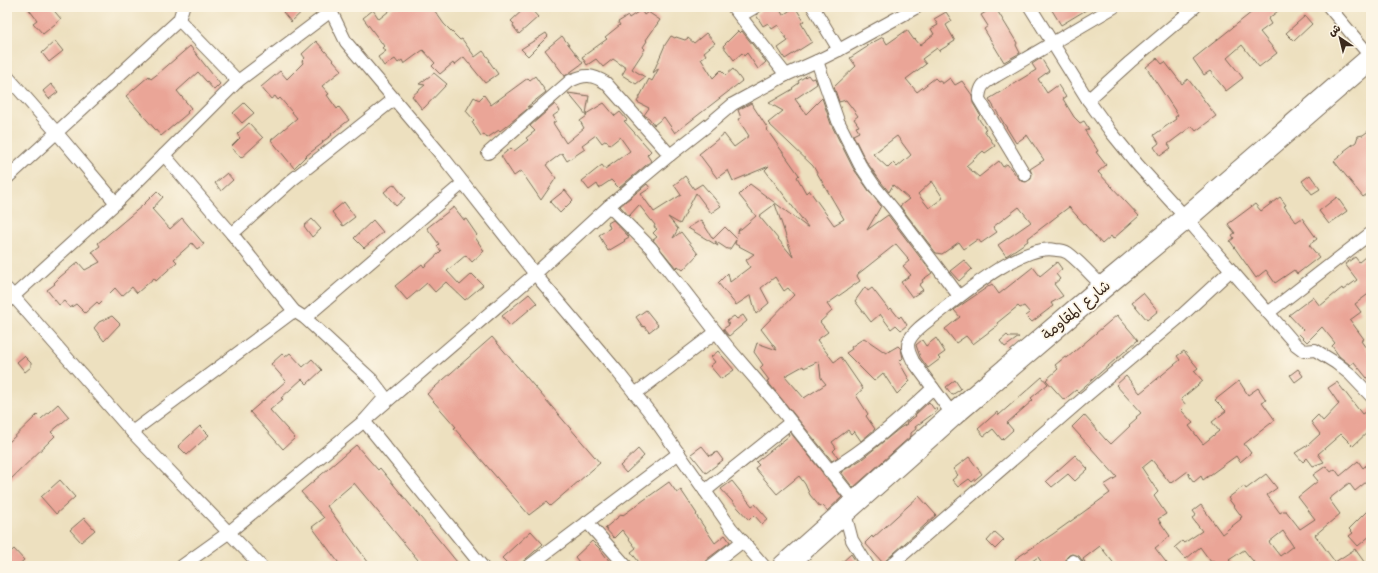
<svg xmlns="http://www.w3.org/2000/svg" width="1378" height="573" font-family="'Comic Neue','Playpen Sans Arabic',sans-serif">
<style>
.building{fill:#eaa597;fill-rule:evenodd}
.lines{fill:none;stroke-linecap:round;stroke-linejoin:round}
.street-casing{stroke:#796a56;stroke-width:14}
.highway-casing{stroke:#796a56;stroke-width:24}
.street{stroke:#fff;stroke-width:12}
.highway{stroke:#fff;stroke-width:22}
.labels{text-anchor:middle;dominant-baseline:central;stroke-width:3.5;stroke-linejoin:round;paint-order:stroke}
.street-label{font-size:15px;fill:#3b2a1e;stroke:#fcf5e5}
</style>
<rect width="100%" height="100%" fill="#fcf5e5"/>
<filter id="ink" filterUnits="userSpaceOnUse"><feTurbulence type="fractalNoise" baseFrequency=".025" numOctaves="2"/><feDisplacementMap in="SourceGraphic" scale="8" xChannelSelector="R" yChannelSelector="G"/><feConvolveMatrix kernelMatrix="1 2 1 2 8 2 1 2 1" color-interpolation-filters="sRGB"/></filter>
<filter id="wash" filterUnits="userSpaceOnUse"><feTurbulence type="fractalNoise" baseFrequency=".012" numOctaves="4" result="noise"/><feDisplacementMap in="SourceGraphic" scale="16" xChannelSelector="R" yChannelSelector="G"/><feGaussianBlur stdDeviation="0.9" result="paint"/><feColorMatrix in="noise" values="0 0 0 0 0 0 0 0 0 0 0 0 0 0 0 0 0 1.4 0 .05"/><feComposite in="paint" operator="in"/></filter>
<g filter="url(#wash)">
<rect width="100%" height="100%" fill="#ede0bf"/>
<g id="blocks">
<g class="building">
<polygon points="27,7 51,7 61,19 43,34 33,23 37,20"/>
<polygon points="289,7 307,7 291,22 283,12"/>
<polygon points="394,7 432,7 444,24 460,40 462,39 475,57 483,51 490,60 489,61 498,74 485,83 464,57 454,65 453,63 440,74 432,66 435,63 423,50 404,64 402,60 398,63 395,59 384,66 378,57 386,51 382,48 384,46 363,18 373,10 379,19"/>
<polygon points="526,7 529,7 538,17 519,34 513,26 514,24 511,21"/>
<polygon points="763,7 772,7 774,10 779,8 783,15 795,7 804,21 801,23 812,42 785,59 778,48 788,41 778,25 772,29 768,23 763,26 756,15 761,11"/>
<polygon points="994,7 995,7 1017,43 1016,45 1020,53 1004,62 984,29 988,26 981,15"/>
<polygon points="1050,7 1091,7 1061,25"/>
<polygon points="1248,7 1283,7 1268,19 1271,24 1260,32 1277,53 1259,67 1242,45 1227,58 1243,78 1226,91 1210,71 1204,75 1193,59 1252,12"/>
<polygon points="641,10 644,15 648,12 660,20 646,40 647,41 643,47 645,49 632,69 645,77 636,84 622,75 626,68 613,59 603,67 596,59 587,65 582,57 607,39 605,37 620,25 618,22 628,16 629,18"/>
<path d="M946,12L952,21L946,25L955,41L939,51L937,48L922,59L926,64L906,79L917,92L935,78L938,81L940,80L942,84L950,78L955,85L962,81L972,95L973,103L980,115L978,117L980,121L986,129L984,130L995,146L985,153L983,151L966,166L979,177L999,161L1003,167L1007,164L1021,181L1026,182L1031,179L1032,174L1030,169L1044,160L1027,135L1016,143L989,99L1036,70L1032,64L1041,58L1049,71L1038,79L1047,93L1058,85L1066,97L1063,99L1074,117L1080,123L1084,121L1089,129L1085,131L1098,151L1096,152L1106,165L1098,172L1139,216L1113,239L1111,236L1102,244L1069,207L1027,239L1028,241L1006,256L998,245L1031,222L1019,207L993,227L997,232L981,243L978,239L964,249L959,242L942,254L936,253L900,206L909,199L893,185L889,192L881,182L866,161L853,135L859,132L856,127L859,126L854,119L858,116L846,100L839,102L834,87L856,66L850,58L867,47L866,46L883,37L887,44L907,30L914,40L915,39L920,45L934,34L931,29L938,25L934,19ZM897,136L911,155L897,167L893,163L888,168L873,154ZM932,181L943,198L929,208L918,194Z"/>
<polygon points="1305,16 1312,24 1294,41 1286,33"/>
<polygon points="738,31 740,33 742,31 766,62 758,69 747,53 744,56 742,53 734,60 723,46"/>
<polygon points="546,33 548,36 528,56 521,49"/>
<polygon points="706,33 715,43 704,52 706,55 701,59 713,78 721,70 726,75 733,69 742,81 675,133 664,117 654,125 649,118 644,115 649,108 637,102 649,79 652,81 659,68 653,73 665,45 671,36 675,38 676,37 685,40 688,38 694,43"/>
<polygon points="562,36 583,63 565,76 545,50"/>
<polygon points="55,41 63,51 49,62 42,53"/>
<polygon points="316,41 342,70 322,86 329,94 327,95 337,109 339,107 349,120 331,134 332,135 322,142 323,143 307,155 294,168 271,140 297,118 280,98 278,100 275,96 271,99 261,87 280,71 287,79 303,63 302,61 305,58 302,54"/>
<polygon points="190,46 220,84 214,90 198,72 177,91 191,108 187,112 188,113 161,136 126,96 149,76 151,79 160,72"/>
<polygon points="1157,58 1162,64 1165,62 1182,84 1188,79 1216,116 1196,131 1192,126 1168,144 1171,148 1160,156 1154,147 1159,143 1154,135 1176,119 1175,117 1178,115 1146,67"/>
<polygon points="434,73 447,84 424,108 422,109 412,96 425,85 419,84"/>
<path d="M808,75L811,79L815,78L817,84L795,99L806,114L822,98L831,124L853,168L869,191L881,206L867,230L888,215L932,273L922,280L923,282L919,285L923,290L912,297L901,282L911,275L903,266L909,261L907,259L908,258L896,244L858,274L857,276L860,281L827,304L832,311L820,322L828,332L817,340L834,362L841,357L863,389L856,395L868,414L866,416L875,429L861,441L854,431L851,434L848,430L832,442L836,448L833,451L838,457L832,461L767,381L769,380L760,368L763,365L754,352L757,343L777,350L761,329L794,295L788,288L784,291L775,277L761,288L769,303L756,314L751,295L736,305L718,283L728,273L730,282L750,267L746,260L754,254L735,244L736,240L730,249H727L715,241L718,246L688,228L701,220L713,239L725,227L736,238L739,229H741L756,216L739,195L750,184L807,227H808L765,170L769,166L733,181L728,170L717,178L699,154L724,134L734,147L749,136L738,119L741,118L738,110L751,103L768,129L767,130L799,175L797,177L806,193L809,190L834,225L844,219L813,166L768,123L783,111L769,103L793,89L792,88L799,83L798,81ZM775,204L793,257L759,216ZM819,361L821,378L826,384L804,398L785,376L803,366L804,368Z"/>
<polygon points="535,76 546,92 527,107 531,106 510,123 500,131 499,130 487,138 484,134 481,136 472,122 474,120 466,111 474,97 479,100 484,95 491,105 528,78 530,80"/>
<polygon points="51,84 58,92 49,99 43,91"/>
<polygon points="568,93 589,96 586,114 604,103 615,116 620,112 627,120 624,121 651,151 647,155 651,161 619,188 611,180 599,188 597,184 589,190 582,181 602,165 605,169 630,151 620,137 610,145 606,140 602,143 596,135 582,145 585,149 567,161 562,153 546,165 556,178 541,200 521,171 514,176 501,156 511,148 514,151 528,140 526,138 535,131 530,126 555,104 560,111 553,116 556,121 553,123 566,143 584,128 580,121 587,116"/>
<polygon points="244,103 254,113 242,123 233,113"/>
<polygon points="249,123 263,138 241,158 231,147 240,138 237,134"/>
<polygon points="1371,129 1371,191 1363,197 1334,161 1345,152 1344,151 1356,142 1358,136 1363,135"/>
<polygon points="227,173 233,180 221,191 215,183"/>
<polygon points="1310,175 1320,189 1312,194 1302,181"/>
<polygon points="685,176 694,189 702,184 721,206 711,213 696,193 680,224 668,217 678,229 673,238 681,232 698,254 683,270 678,266 676,268 653,240 657,237 653,233 657,229 654,227 655,225 639,205 629,216 620,206 647,184 650,188 641,194 654,212 681,195 674,185"/>
<polygon points="394,184 405,198 396,206 384,192"/>
<polygon points="565,190 573,200 560,213 550,202"/>
<polygon points="157,191 163,197 152,209 170,229 182,218 204,244 197,249 192,243 174,259 177,262 156,281 154,278 137,293 132,287 122,296 115,288 99,304 97,302 85,313 76,304 70,308 64,301 59,305 47,290 55,284 54,283 60,277 78,262 85,270 100,262 92,252 100,246 98,243 142,206"/>
<polygon points="1280,197 1286,205 1284,206 1296,222 1302,218 1317,239 1309,245 1319,257 1297,274 1294,270 1275,283 1266,270 1256,278 1230,241 1234,238 1232,235 1235,233 1228,224 1255,204 1261,211"/>
<polygon points="1337,197 1347,211 1329,224 1319,211"/>
<polygon points="344,202 355,217 343,226 332,212"/>
<polygon points="454,207 464,220 466,219 477,235 475,237 484,251 472,262 466,255 447,271 460,285 472,274 483,285 465,300 446,282 435,292 427,283 407,300 395,286 422,264 424,267 439,253 441,251 437,246 439,244 427,228"/>
<polygon points="312,219 321,229 312,237 304,226"/>
<polygon points="373,220 383,232 364,248 354,238"/>
<polygon points="613,220 629,237 624,240 625,241 608,251 599,235 610,228 608,223"/>
<polygon points="1371,252 1371,292 1355,304 1361,312 1350,320 1364,339 1361,341 1371,355 1371,383 1354,362 1350,365 1339,356 1332,346 1335,343 1322,327 1307,342 1299,334 1303,330 1289,315 1313,297 1320,306 1342,288 1343,290 1357,280 1345,264 1355,257 1359,262"/>
<polygon points="964,260 972,269 959,281 950,271"/>
<polygon points="1057,262 1062,269 1056,274 1060,279 1054,284 1063,296 1051,303 1053,306 1032,322 1026,316 1030,313 1024,306 1020,308 1018,306 997,323 998,325 973,344 966,336 956,343 945,329 960,317 954,310 992,284 999,294 1033,267 1040,276"/>
<polygon points="865,287 868,291 872,288 889,310 891,308 899,318 901,316 907,325 901,330 896,325 891,329 880,314 871,322 855,301"/>
<polygon points="1143,293 1158,311 1147,320 1132,302"/>
<polygon points="529,294 537,303 510,326 502,316"/>
<polygon points="646,310 658,325 649,332 644,326 643,327 636,317"/>
<polygon points="743,315 747,321 729,336 723,329 729,325 727,321 734,316 737,319"/>
<polygon points="1117,315 1138,340 1078,392 1076,390 1064,400 1046,380 1058,369 1055,365 1065,357 1067,358"/>
<polygon points="112,316 120,324 104,341 94,328 99,322"/>
<polygon points="1007,335 1009,337 1019,337 1005,347 1000,341"/>
<polygon points="492,337 600,463 550,506 546,502 529,515 454,428 456,427 427,394"/>
<polygon points="864,338 886,353 898,346 901,349 903,358 899,362 910,381 897,394 883,373 874,381 846,353 852,349 851,347"/>
<polygon points="936,338 945,352 938,357 940,359 928,368 920,357 916,345 922,340 926,346"/>
<polygon points="718,351 734,370 721,379 710,366 715,362 711,357"/>
<polygon points="1184,351 1198,368 1194,371 1203,381 1181,399 1186,405 1181,410 1193,423 1189,426 1203,444 1219,431 1212,422 1226,411 1215,400 1239,381 1248,395 1258,388 1266,400 1262,402 1275,420 1244,444 1251,453 1240,462 1236,456 1203,480 1201,476 1194,482 1190,477 1188,471 1172,483 1171,482 1170,483 1152,460 1142,468 1158,492 1154,496 1166,514 1158,519 1170,536 1155,548 1169,566 1116,566 1100,546 1083,559 1087,566 1084,566 1083,562 1079,556 1072,554 1069,555 1066,558 1066,563 1067,566 1044,566 1038,557 1025,566 1020,566 1015,559 1053,534 1110,493 1104,485 1117,477 1072,427 1084,415 1106,440 1106,439 1111,444 1130,426 1129,425 1137,418 1136,417 1141,413 1116,385 1126,376 1140,393 1180,360 1177,356"/>
<polygon points="290,353 303,367 312,359 322,370 307,384 302,379 281,398 283,399 270,410 295,438 283,449 250,412 286,381 271,364 282,354 285,357"/>
<polygon points="24,356 31,363 31,367 25,372 17,362"/>
<polygon points="1298,369 1303,376 1295,382 1290,375"/>
<polygon points="1042,377 1048,384 1031,398 1033,400 1007,423 1013,430 1002,440 993,429 984,436 978,429 997,412 999,415"/>
<polygon points="955,380 961,389 952,395 946,387"/>
<polygon points="1337,382 1362,414 1371,408 1371,429 1353,446 1341,434 1318,454 1324,462 1313,466 1307,458 1303,462 1295,453 1308,445 1320,434 1311,422 1318,415 1323,421 1339,404 1328,388"/>
<polygon points="929,402 934,409 936,408 937,411 915,427 916,429 911,433 911,436 853,488 841,472 862,459 900,428 907,424 906,423 916,416 915,415"/>
<polygon points="58,404 69,417 51,432 55,436 7,483 7,444 37,415 41,419"/>
<polygon points="200,426 209,435 187,455 178,446"/>
<polygon points="790,432 842,497 827,511 823,505 820,507 810,495 805,484 799,476 777,494 755,468 759,465 756,462 789,436 788,434"/>
<polygon points="356,445 378,470 380,468 457,562 453,566 423,566 354,483 327,506 371,566 341,566 312,527 324,518 301,492"/>
<polygon points="702,446 710,456 717,452 723,460 706,473 691,454"/>
<polygon points="638,449 644,456 626,473 620,466"/>
<polygon points="1075,455 1088,469 1075,481 1068,474 1052,487 1046,481"/>
<polygon points="969,457 982,474 972,482 969,479 958,487 952,480 958,475 953,469"/>
<path d="M1358,461L1363,468L1371,461V478L1355,491L1349,483L1329,499L1340,514L1315,535L1335,562L1355,549L1367,566H1257L1244,550L1229,560L1234,566H1216L1213,561L1211,562L1200,547L1186,559L1175,547L1182,541L1184,543L1202,531L1192,518L1196,515L1193,511L1201,505L1222,534L1241,519L1240,518L1242,517L1228,498L1244,486L1246,489L1266,474L1277,488L1267,495L1280,513L1283,511H1286L1300,529L1315,519L1298,497L1318,481L1313,475L1326,466L1331,472L1335,469L1340,476ZM1283,531L1293,546L1280,556L1269,542Z"/>
<polygon points="60,480 75,497 56,514 41,497"/>
<polygon points="732,481 752,506 755,504 768,519 762,524 754,515 749,520 721,489"/>
<polygon points="669,482 677,493 681,490 697,514 696,515 715,543 725,535 730,542 706,560 704,566 692,566 688,561 682,566 642,566 631,552 636,548 622,530 614,538 605,528 622,514 623,515"/>
<polygon points="919,496 936,515 883,563 865,543 872,536 873,538"/>
<polygon points="1371,507 1371,535 1358,546 1349,536 1353,533 1349,529"/>
<polygon points="84,518 95,530 81,542 70,530"/>
<polygon points="531,531 543,544 518,566 510,566 502,558"/>
<polygon points="995,532 1004,540 995,549 987,541"/>
<polygon points="592,541 600,549 613,566 582,566 575,557"/>
<polygon points="14,549 24,560 17,566 7,566 7,555"/>
<polygon points="851,554 859,566 838,566"/>
</g>
</g>
</g>
<g filter="url(#ink)">
<use href="#blocks" fill-opacity="0" stroke="#796a56" stroke-width="1"/>
<g class="lines">
<defs>
<g id="street">
<polyline points="329,7 346,42 443,157 535,274 617,371 651,414 731,528 764,566"/>
<polyline points="733,7 786,75"/>
<polyline points="813,7 839,50"/>
<polyline points="1030,7 1088,100 1111,132 1137,164 1186,218 1296,345 1304,351 1315,350 1336,363 1350,374 1371,396"/>
<polyline points="1329,7 1371,57"/>
<polyline points="740,16 755,7"/>
<polyline points="179,20 238,81"/>
<polyline points="817,61 838,121 860,165 875,187 894,210 959,296"/>
<polyline points="7,76 57,133 116,203"/>
<polyline points="1088,100 1130,62 1195,7"/>
<path d="M488,153L570,81C585,74 592,74 606,83L670,155"/>
<polyline points="164,155 232,234 294,311 305,318 372,380 385,397 364,421 482,566"/>
<path d="M1025,175L979,99C980,84 985,83 996,76L1114,7"/>
<polyline points="7,178 179,20 183,7"/>
<polyline points="609,206 651,248 727,346 776,403 855,502"/>
<polyline points="232,234 292,180 393,100"/>
<polyline points="7,289 132,432 261,566"/>
<polyline points="7,302 116,203 238,81 331,11"/>
<polyline points="1268,313 1371,233"/>
<polyline points="305,318 463,183"/>
<polyline points="635,394 716,332"/>
<path d="M953,415L913,361C910,354 906,348 909,341C914,329 930,320 940,312C965,292 1024,243 1056,250C1060,250 1065,251 1068,253C1080,262 1092,276 1103,287"/>
<polyline points="132,432 294,311"/>
<path d="M829,471C868,448 900,419 933,388"/>
<polyline points="705,491 791,422"/>
<polyline points="842,513 847,521 852,540 868,566"/>
<polyline points="587,522 626,566"/>
<polyline points="1073,561 1077,566"/>
<polyline points="182,566 228,533 364,421 535,274 609,206 670,155 707,126 733,104 786,75 817,61 839,50 917,7"/>
<polyline points="529,566 679,453"/>
<polyline points="711,566 743,541"/>
<polyline points="890,566 1086,396 1180,317 1231,270"/>
</g>
<polyline id="highway" points="784,566 953,415 1103,287 1186,218 1371,58"/>
</defs>
<use href="#street" class="street-casing"/>
<use href="#highway" class="highway-casing"/>
<use href="#street" class="street"/>
<use href="#highway" class="highway"/>
</g>
</g>
<g class="labels">
<g class="street-label">
<text transform="translate(1076 310) rotate(-40)">شارع المقاومة</text>
</g>
</g>
<rect width="1378" height="573" fill="none" stroke="#fcf5e5" stroke-width="24"/>
<g transform="translate(1340 38) rotate(325)" stroke="#fcf5e5" stroke-width="3" paint-order="stroke">
<path d="M0-3L7 15L0 10L-7 15Z" fill="#3b2a1e"/>
<text y="-6" font-size="11" font-weight="bold" text-anchor="middle" fill="#3b2a1e">ش</text>
</g>
</svg>
